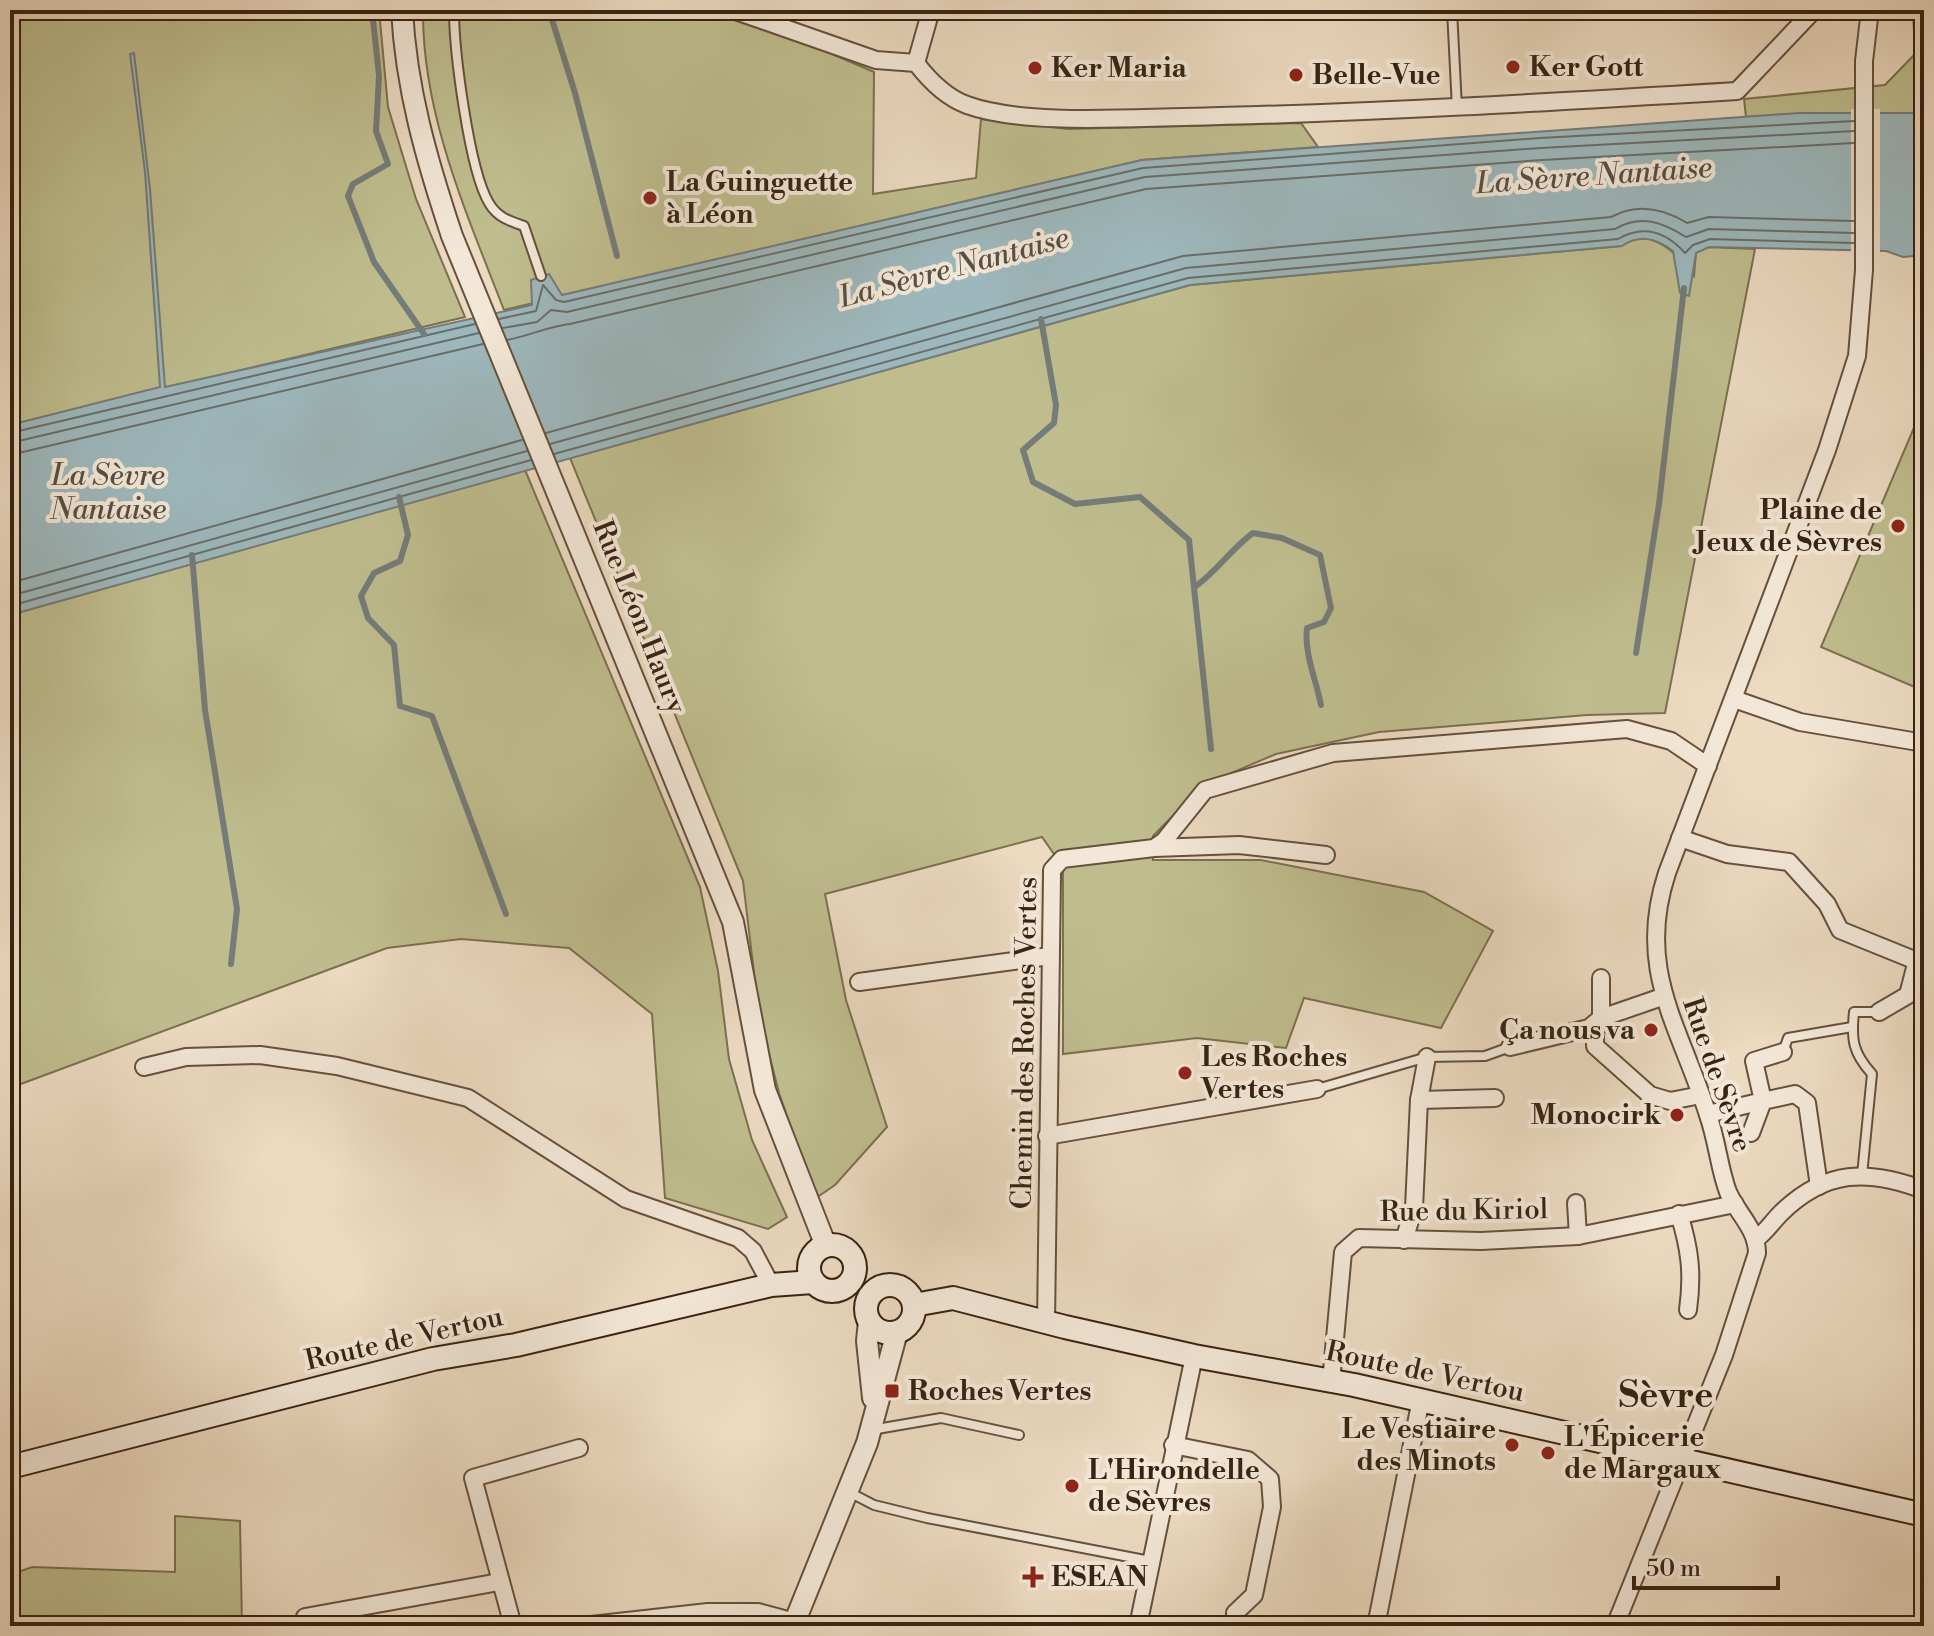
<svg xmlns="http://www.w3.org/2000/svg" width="1934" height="1636" font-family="'Libre Bodoni',serif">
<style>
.green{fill:#bfbd8e;stroke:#7c7050;stroke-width:2}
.water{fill:#9db8bd;stroke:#757c79;stroke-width:2}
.pier{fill:#ecdac1}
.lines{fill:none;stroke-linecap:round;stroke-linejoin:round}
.shore{stroke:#6a6e68;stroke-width:2}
.stream{stroke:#757c79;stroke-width:6}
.service-casing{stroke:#65513e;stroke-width:12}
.minor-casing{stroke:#65513e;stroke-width:20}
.tertiary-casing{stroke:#65513e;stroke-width:24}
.secondary-casing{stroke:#382312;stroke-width:26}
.service{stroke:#f3e7d7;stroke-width:8}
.minor{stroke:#f3e7d7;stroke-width:16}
.tertiary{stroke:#f3e7d7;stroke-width:20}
.secondary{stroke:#f3e7d7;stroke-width:22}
.poi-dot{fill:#8f2418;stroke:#f3e7d7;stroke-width:3}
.labels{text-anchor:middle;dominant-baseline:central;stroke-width:8;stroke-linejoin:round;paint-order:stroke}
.poi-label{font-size:28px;font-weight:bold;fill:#382312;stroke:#f3e7d7;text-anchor:start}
.street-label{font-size:28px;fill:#382312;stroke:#f3e7d7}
.water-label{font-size:30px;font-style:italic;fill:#565045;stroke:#f3e7d7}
.district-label{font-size:36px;font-weight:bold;fill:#382312;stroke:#f3e7d7}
</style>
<rect width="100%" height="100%" fill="#ecdac1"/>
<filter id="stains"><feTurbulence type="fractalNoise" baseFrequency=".0025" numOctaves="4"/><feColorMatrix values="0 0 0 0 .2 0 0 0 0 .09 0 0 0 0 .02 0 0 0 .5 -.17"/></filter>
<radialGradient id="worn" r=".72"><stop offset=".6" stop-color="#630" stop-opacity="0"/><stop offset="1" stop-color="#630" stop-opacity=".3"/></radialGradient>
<g class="green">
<polygon points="10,10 379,10 388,107 416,199 465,317 10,425"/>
<path d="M423,10H705L825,51L874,72L873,194L976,178L981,119L1068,129L1301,123L1318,147L1142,160L504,310C467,214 422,115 423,10Z"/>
<polygon points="1913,10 1924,10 1924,113 1746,117 1744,99 1885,85 1915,54"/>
<path d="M1645,238C1669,243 1679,259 1694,276L1696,252L1709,247L1755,249L1665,713L1587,715L1379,732L1276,754L1203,785L1153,836V860H1261L1424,892L1493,931L1441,1028L1304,998L1286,1048L1197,1038L1063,1054V867L1042,837L825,894L846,1000L887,1127L835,1185L816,1198L779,1093L759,1014L743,881L570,458L1190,285L1621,246L1631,240Z"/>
<polygon points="1924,404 1924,691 1821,647"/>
<polygon points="525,470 700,887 718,971 729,1059 752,1140 787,1217 768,1229 665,1198 652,1014 569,948 461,939 387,948 10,1088 10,615"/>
<polygon points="175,1516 240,1521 242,1626 10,1626 10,1575 32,1567 175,1572"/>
</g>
<path class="water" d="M134,53L150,189L165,387L532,305L531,280L549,274L562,295L1142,160L1799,113H1924V255L1903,257L1886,251L1709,247L1696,253L1689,296L1680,293L1673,251C1656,238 1640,234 1622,246L1190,285L10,615V425L160,387L145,172L130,54Z"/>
<rect class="pier" x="1851" y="109" width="29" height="146"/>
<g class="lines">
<g class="shore">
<polyline points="499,319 536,311 543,285 556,300 564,302 1143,168 1540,138 1854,121"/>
<polyline points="503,328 537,322 551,310 567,312 1145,177 1541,148 1854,131"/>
<path d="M507,340C529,336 549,326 570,324L1146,189L1542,160L1854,143"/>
<polyline points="10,433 475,324"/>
<path d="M546,433L1183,256L1611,217C1637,203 1663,208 1687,223L1709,217L1854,221"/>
<polyline points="10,443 479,333"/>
<path d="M550,444L1186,268L1615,229C1641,214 1662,222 1686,237L1709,229L1854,233"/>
<path d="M554,454L1188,278L1618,239C1644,224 1666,232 1685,253L1693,245L1710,239L1854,243"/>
<polyline points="10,455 483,344"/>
<polyline points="10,583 522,440"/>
<polyline points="10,596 527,451"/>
<polyline points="10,606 531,460"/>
</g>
<g class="stream">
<polyline points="372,10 379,76 376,131 388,164 353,184 348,196 374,262 424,334"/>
<polyline points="549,10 575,93 617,256"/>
<polyline points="1041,319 1056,405 1054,423 1023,450 1033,482 1075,504 1140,497 1189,540 1211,749"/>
<polyline points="399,497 408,535 400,561 374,573 361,596 368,618 394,645 400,706 432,716 506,914"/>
<polyline points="192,555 205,710 237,909 231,964"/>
<path d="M1196,586C1218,570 1231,549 1253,533L1282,538L1320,555L1331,608L1324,622L1307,628C1304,654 1316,679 1321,705"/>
<polyline points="1636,653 1659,504 1684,288"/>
</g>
<defs>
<g id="service">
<path d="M454,10C454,50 469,170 489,203C497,217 509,221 524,226L541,276"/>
<polyline points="1452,10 1457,108"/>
<polyline points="1783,1052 1788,1038 1852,1027"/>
<polyline points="1317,1089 1427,1057 1485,1056 1510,1047"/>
<path d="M1862,1175L1872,1074C1853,1053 1851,1040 1854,1012H1879"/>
<polyline points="871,1430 941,1418 1019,1435"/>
<polyline points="847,1491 874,1505 927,1518 1150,1561"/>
</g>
<g id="minor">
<polyline points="733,10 876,60 916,63"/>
<path d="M916,63C929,80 945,97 967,105C1022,125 1125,118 1184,117C1369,113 1553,102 1737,91L1814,10"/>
<polyline points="916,63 931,10"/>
<polyline points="1734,699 1800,722 1924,743"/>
<polyline points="1680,838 1727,854 1789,862 1827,904 1840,930 1924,964"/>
<polyline points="1154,848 1239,845 1326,855"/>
<polyline points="1601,978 1601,1018 1595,1033 1595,1046 1650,1095 1670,1101 1701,1095"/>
<polyline points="859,982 1050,956"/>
<polyline points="1879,1012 1908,995 1916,964"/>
<polyline points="1510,1047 1589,1028 1601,1018 1662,997"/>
<polyline points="144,1067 186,1057 260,1055 337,1066 468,1098 626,1199 738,1238 753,1251 771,1285"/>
<polyline points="1419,1100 1495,1098"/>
<polyline points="1708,1114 1763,1101 1754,1061 1783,1052"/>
<polyline points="1751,1133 1763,1101 1795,1094 1807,1103 1819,1186"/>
<polyline points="1047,1136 1317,1089"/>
<polyline points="1576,1203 1578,1236"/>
<path d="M1679,1214C1690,1249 1693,1274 1688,1310"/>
<polyline points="1404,1240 1414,1208 1419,1100 1427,1057"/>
<path d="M1755,1240C1766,1232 1772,1222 1781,1213C1826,1169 1868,1169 1924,1190"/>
<polyline points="1046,1323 1052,876 1052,870 1062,859 1154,848 1164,841 1205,790 1333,753 1627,729 1671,741 1708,766"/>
<polyline points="1331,1382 1343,1252 1359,1238 1481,1241 1578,1236 1735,1204"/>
<polyline points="1173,1445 1248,1460 1270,1479 1272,1507 1254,1595 1235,1613 1239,1626"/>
<polyline points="305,1617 499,1582"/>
<polyline points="513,1626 473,1478 579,1448"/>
<polyline points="582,1626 708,1612 758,1612 795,1622"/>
<polyline points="1138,1626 1194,1356"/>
<polyline points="1376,1626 1421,1399"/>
<path d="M1615,1626L1724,1355L1757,1253C1757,1229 1737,1213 1728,1192C1719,1168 1717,1140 1708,1115C1680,1026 1635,970 1667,873L1827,450L1857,356L1864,270V61L1870,10"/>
</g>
<g id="tertiary">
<path d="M402,10C406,89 427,161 452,236L733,922L765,1090L826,1246"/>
<polyline points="869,1321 867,1341 873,1398"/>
<polyline points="793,1626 867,1443 897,1332"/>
</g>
<g id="secondary">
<circle cx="832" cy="1268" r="23"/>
<circle cx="890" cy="1309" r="24"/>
<polyline points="914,1305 953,1298 1065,1327 1194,1356 1354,1385 1924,1515"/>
<polyline points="10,1467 433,1359 516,1345 771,1285 813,1282"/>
</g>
</defs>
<use href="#service" class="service-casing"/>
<use href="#minor" class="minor-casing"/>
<use href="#tertiary" class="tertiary-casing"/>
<use href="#secondary" class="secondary-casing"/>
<use href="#service" class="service"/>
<use href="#minor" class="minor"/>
<use href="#tertiary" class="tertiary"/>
<use href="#secondary" class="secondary"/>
</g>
<g class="poi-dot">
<circle cx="1513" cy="67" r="8"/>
<circle cx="1035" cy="68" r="8"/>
<circle cx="1296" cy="75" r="8"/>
<circle cx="650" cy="198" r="8"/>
<circle cx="1898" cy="526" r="8"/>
<circle cx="1651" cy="1030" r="8"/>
<circle cx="1185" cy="1073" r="8"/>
<circle cx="1677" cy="1115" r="8"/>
<rect x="884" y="1383" width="16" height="16" rx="4"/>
<circle cx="1512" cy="1445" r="8"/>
<circle cx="1548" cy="1453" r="8"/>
<circle cx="1072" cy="1486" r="8"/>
<path d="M1029 1565h8v8h8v8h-8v8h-8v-8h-8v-8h8z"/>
</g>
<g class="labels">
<g class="poi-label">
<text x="1529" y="67">Ker Gott</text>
<text x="1051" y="68">Ker Maria</text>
<text x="1312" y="75">Belle-Vue</text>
<text x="666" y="182">La Guinguette<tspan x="666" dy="32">à Léon</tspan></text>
<text x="1882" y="510" text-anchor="end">Plaine de<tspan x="1882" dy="32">Jeux de Sèvres</tspan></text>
<text x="1635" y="1030" text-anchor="end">Ça nous va</text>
<text x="1201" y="1057">Les Roches<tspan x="1201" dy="32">Vertes</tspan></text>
<text x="1661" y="1115" text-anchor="end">Monocirk</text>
<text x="908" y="1391">Roches Vertes</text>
<text x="1496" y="1429" text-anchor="end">Le Vestiaire<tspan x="1496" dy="32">des Minots</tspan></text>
<text x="1564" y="1437">L'Épicerie<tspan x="1564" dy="32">de Margaux</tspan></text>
<text x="1088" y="1470">L'Hirondelle<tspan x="1088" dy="32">de Sèvres</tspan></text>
<text x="1051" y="1577">ESEAN</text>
</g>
<g class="street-label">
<text transform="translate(639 617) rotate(68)">Rue Léon Haury</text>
<text transform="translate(1025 1043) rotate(-89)">Chemin des Roches Vertes</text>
<text transform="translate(1717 1075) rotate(71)">Rue de Sèvre</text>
<text transform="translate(1464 1211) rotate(-1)">Rue du Kiriol</text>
<text transform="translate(404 1339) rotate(-13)">Route de Vertou</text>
<text transform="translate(1425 1372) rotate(12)">Route de Vertou</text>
</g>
<g class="water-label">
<text transform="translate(1594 176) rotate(-4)">La Sèvre Nantaise</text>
<text transform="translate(954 268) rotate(-15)">La Sèvre Nantaise</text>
<text x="108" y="476">La Sèvre<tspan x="108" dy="34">Nantaise</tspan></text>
</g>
<g class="district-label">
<text x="1666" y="1396">Sèvre</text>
</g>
</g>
<rect width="1934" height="1636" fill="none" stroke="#ecdac1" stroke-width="40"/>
<rect x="12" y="12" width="1910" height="1612" fill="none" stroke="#382312" stroke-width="4"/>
<rect x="20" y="20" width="1894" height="1596" fill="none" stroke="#382312" stroke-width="2"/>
<path d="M1634 1576v12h144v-12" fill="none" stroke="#382312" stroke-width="4"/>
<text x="1646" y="1576" font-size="24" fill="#382312" stroke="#f3e7d7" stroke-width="6" paint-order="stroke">50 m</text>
<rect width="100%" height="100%" filter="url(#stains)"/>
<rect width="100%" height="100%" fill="url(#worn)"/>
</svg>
